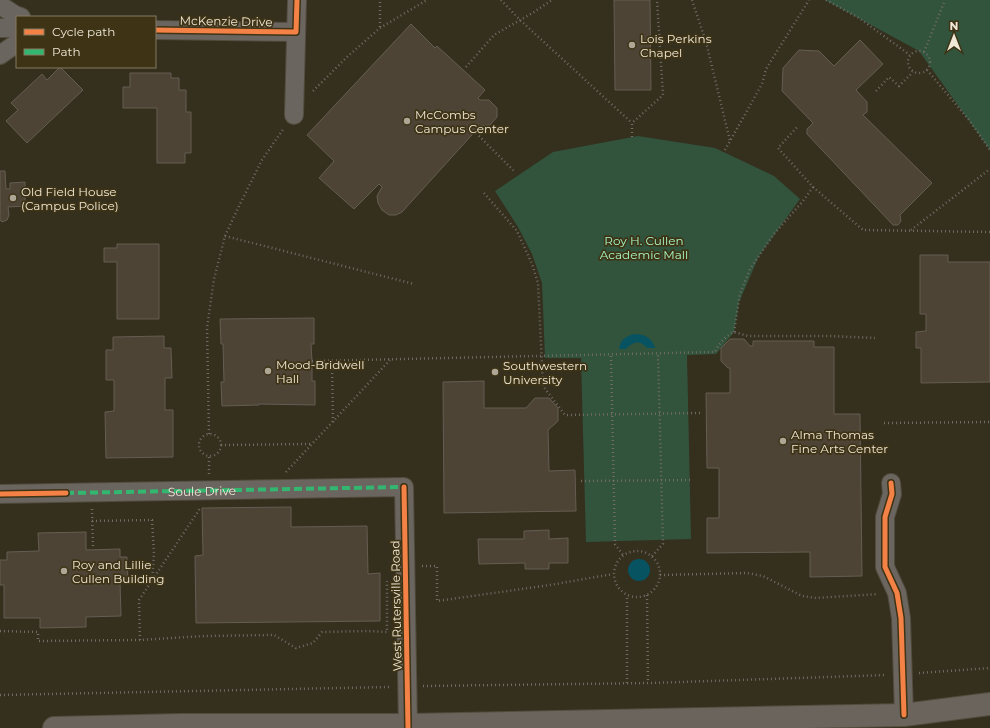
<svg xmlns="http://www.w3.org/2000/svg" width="990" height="728" font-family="Montserrat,sans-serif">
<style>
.green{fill:#32543d}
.water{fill:#075361}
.building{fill:#4e4436;stroke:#655d52}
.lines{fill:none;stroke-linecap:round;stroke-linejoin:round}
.minor-casing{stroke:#514c3d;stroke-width:20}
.major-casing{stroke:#514c3d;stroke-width:24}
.path{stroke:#706b65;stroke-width:2.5;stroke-dasharray:1 3;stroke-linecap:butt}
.minor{stroke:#6b6560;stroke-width:18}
.major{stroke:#6b645c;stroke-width:22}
.quiet{stroke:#33b770;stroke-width:4;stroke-dasharray:8 4;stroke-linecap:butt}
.cycleway-casing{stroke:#3e3315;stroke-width:8}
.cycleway{stroke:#f48246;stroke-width:5}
.poi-dot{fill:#aea796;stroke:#3e3315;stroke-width:1.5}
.labels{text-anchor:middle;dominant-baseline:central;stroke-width:3.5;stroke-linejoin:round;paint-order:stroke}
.street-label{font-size:12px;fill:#efe8d7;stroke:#3e3315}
.poi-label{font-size:12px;fill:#efe8d7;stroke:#3e3315;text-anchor:start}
.park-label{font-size:12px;fill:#a7f8c6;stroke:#3e3315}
</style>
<rect width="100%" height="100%" fill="#352f1e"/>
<g class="green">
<polygon points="825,0 990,0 990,150 919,51"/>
<polygon points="638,136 715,148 774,176 800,199 759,256 739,302 734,332 716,354 687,355 691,539 586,542 581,358 545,358 542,283 532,254 518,227 495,191 553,152"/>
</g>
<g class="water">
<path d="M634,334C645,334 652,338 655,348H647C640,340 633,341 626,349H619C620,340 626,336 634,334Z"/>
<circle cx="639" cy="570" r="11"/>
</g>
<g class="building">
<polygon points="614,0 650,0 651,90 615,90"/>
<polygon points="411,24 435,48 437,46 485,90 478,98 480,100 489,100 497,108 497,117 490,125 480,126 402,212 396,215 389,215 382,210 378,203 377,196 382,187 379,184 354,209 319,178 334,161 307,135"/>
<polygon points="860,40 883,64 856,90 867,102 867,112 863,115 932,183 900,215 901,221 898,225 893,225 807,134 807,129 813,123 782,91 783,68 799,50 819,51 834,66"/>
<polygon points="60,67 83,90 27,143 6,121 18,110 11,103 42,74 47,80"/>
<polygon points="130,73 171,73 171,78 179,78 179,90 186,90 186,112 191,112 191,153 185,153 185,163 157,163 157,108 123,108 123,87 130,87"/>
<polygon points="0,171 5,171 6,189 10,189 10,183 25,182 25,206 8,207 9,215 7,220 2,222 0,220"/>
<polygon points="117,244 159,244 159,319 117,319 117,262 104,262 104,248 117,248"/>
<polygon points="920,255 948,255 948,262 990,262 990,382 921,383 921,348 916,348 916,332 926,331 926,314 920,314"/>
<polygon points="314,318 314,344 311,344 312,361 312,381 315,381 315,405 259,404 259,405 222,406 221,382 224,382 223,344 221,344 220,319"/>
<polygon points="164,336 164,348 171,348 172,378 165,378 165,410 173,410 173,457 106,458 105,412 114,411 114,380 106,380 106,350 113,350 113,337"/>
<polygon points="730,339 744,339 750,346 753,346 753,341 814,341 814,347 834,347 834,414 860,414 862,576 810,577 810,552 707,553 707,518 719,518 719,468 707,468 706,393 730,393 730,368 728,368 721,361 721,348"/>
<polygon points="484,381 484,408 526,408 535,398 549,398 558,408 558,421 548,430 549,471 575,470 576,511 444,513 443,382"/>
<polygon points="291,507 291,527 367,526 368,574 380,573 380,621 196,623 195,556 203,555 202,508"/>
<polygon points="549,530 549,539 568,538 568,563 549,563 549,569 525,569 525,563 479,564 478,539 524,539 524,531"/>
<polygon points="86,532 86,550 120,549 120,557 127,557 128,582 120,582 121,616 86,617 86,627 40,628 40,618 4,618 4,585 0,585 0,560 7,560 7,552 39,551 38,533"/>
</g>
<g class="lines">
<defs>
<g id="minor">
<polyline points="0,5 15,15 21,17"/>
<polyline points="0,28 17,28"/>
<polyline points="155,30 296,32"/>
<polyline points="0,55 17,43"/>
<polyline points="294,115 297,0"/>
<polyline points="891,483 892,494 885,517 885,567 897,593 901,618 904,715"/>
<polyline points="0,494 404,487 408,728"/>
</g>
<polyline id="major" points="54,728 180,725 408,725 904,715 990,704"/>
</defs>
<use href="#minor" class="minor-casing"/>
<use href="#major" class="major-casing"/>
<g class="path">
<polyline points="501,0 520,20 632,123"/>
<polyline points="692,0 706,42 730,141"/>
<polyline points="826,0 859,18 910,55"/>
<polyline points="380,27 380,0"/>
<circle cx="919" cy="62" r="11"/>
<polyline points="924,52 945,0"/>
<polyline points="466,67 494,35 534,12 552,0"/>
<polyline points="927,70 969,120 990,150"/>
<polyline points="313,91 347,57 380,28 427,0"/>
<polyline points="876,91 889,77 899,86 913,72"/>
<polyline points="476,133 514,171"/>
<polyline points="632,137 632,123 663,95 657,0"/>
<polyline points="725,150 762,84 766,69 809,0"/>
<polyline points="813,187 863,230 990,232"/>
<polyline points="484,193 517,231 532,264 538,283 543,386 565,415 700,413"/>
<polyline points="911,230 990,169"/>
<polyline points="225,236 414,284"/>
<polyline points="734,332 740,294 750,269 774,234 803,201 813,187 778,148 798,126"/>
<polyline points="611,356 615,544 623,555"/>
<path d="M312,361L715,352C719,343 726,336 734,332L748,336H830L875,338"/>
<polyline points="332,361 333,422"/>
<polyline points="884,423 990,422"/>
<circle cx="210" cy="445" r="11"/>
<polyline points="209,434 207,328 214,279 225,236 240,204 262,160 284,128"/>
<polyline points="221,445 312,444"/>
<polyline points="209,457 209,474"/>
<polyline points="286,472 390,360"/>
<polyline points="581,481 693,480"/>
<polyline points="92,509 93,546"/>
<polyline points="92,521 152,520 154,554 152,580"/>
<circle cx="637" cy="574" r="23"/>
<polyline points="652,556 663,544 658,355"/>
<polyline points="422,566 437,566 437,601 550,585 613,574"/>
<polyline points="660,575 747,573 763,576 802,596 816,598 878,594"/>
<polyline points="647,595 648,683"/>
<polyline points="0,631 38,632 38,641 140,640 205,636 274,635 296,648 313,643 322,632 367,631 387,632 387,581"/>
<polyline points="140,640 139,600 201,507"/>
<polyline points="919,673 990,668"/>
<polyline points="627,683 627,596"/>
<polyline points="423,686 651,683 886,675"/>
<polyline points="0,695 390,687"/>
</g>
<use href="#minor" class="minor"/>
<use href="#major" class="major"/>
<path class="quiet" id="s1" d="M66,493L404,487"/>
<defs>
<g id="cycleway">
<polyline points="155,30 296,32 297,0"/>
<polyline points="891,483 892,494 885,517 885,567 897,593 901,618 904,715"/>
<polyline points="404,487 408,728"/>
<polyline points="0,494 66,493"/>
</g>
</defs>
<use href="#cycleway" class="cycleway-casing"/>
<use href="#cycleway" class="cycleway"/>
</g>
<g class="poi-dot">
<circle cx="632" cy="45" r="4"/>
<circle cx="407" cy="121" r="4"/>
<circle cx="13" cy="198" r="4"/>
<circle cx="268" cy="371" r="4"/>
<circle cx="495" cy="372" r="4"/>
<circle cx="783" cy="441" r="4"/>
<circle cx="64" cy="571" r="4"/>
</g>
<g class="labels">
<g class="street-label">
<text transform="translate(226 21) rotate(1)">McKenzie Drive</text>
<text stroke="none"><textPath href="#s1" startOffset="136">Soule Drive</textPath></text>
<text transform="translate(396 606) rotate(-91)">West Rutersville Road</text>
</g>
<g class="poi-label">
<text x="640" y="38">Lois Perkins<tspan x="640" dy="14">Chapel</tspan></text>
<text x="415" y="114">McCombs<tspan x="415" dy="14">Campus Center</tspan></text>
<text x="21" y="191">Old Field House<tspan x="21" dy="14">(Campus Police)</tspan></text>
<text x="276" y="364">Mood-Bridwell<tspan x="276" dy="14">Hall</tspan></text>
<text x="503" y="365">Southwestern<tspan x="503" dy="14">University</tspan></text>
<text x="791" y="434">Alma Thomas<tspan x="791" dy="14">Fine Arts Center</tspan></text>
<text x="72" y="564">Roy and Lillie<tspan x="72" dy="14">Cullen Building</tspan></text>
</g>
<g class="park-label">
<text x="644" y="240">Roy H. Cullen<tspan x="644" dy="14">Academic Mall</tspan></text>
</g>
</g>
<rect x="16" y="16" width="140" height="52" fill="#3e3315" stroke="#857b63"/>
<rect x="24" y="29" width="20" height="6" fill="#f48246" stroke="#857b63"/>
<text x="52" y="36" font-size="12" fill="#efe8d7">Cycle path</text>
<rect x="24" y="49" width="20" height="6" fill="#33b770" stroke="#857b63"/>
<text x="52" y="56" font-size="12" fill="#efe8d7">Path</text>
<g transform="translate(954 36)" stroke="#3e3315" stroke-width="3" paint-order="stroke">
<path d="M0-3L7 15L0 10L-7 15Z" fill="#efe8d7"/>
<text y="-6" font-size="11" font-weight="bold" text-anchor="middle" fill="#efe8d7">N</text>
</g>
</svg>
